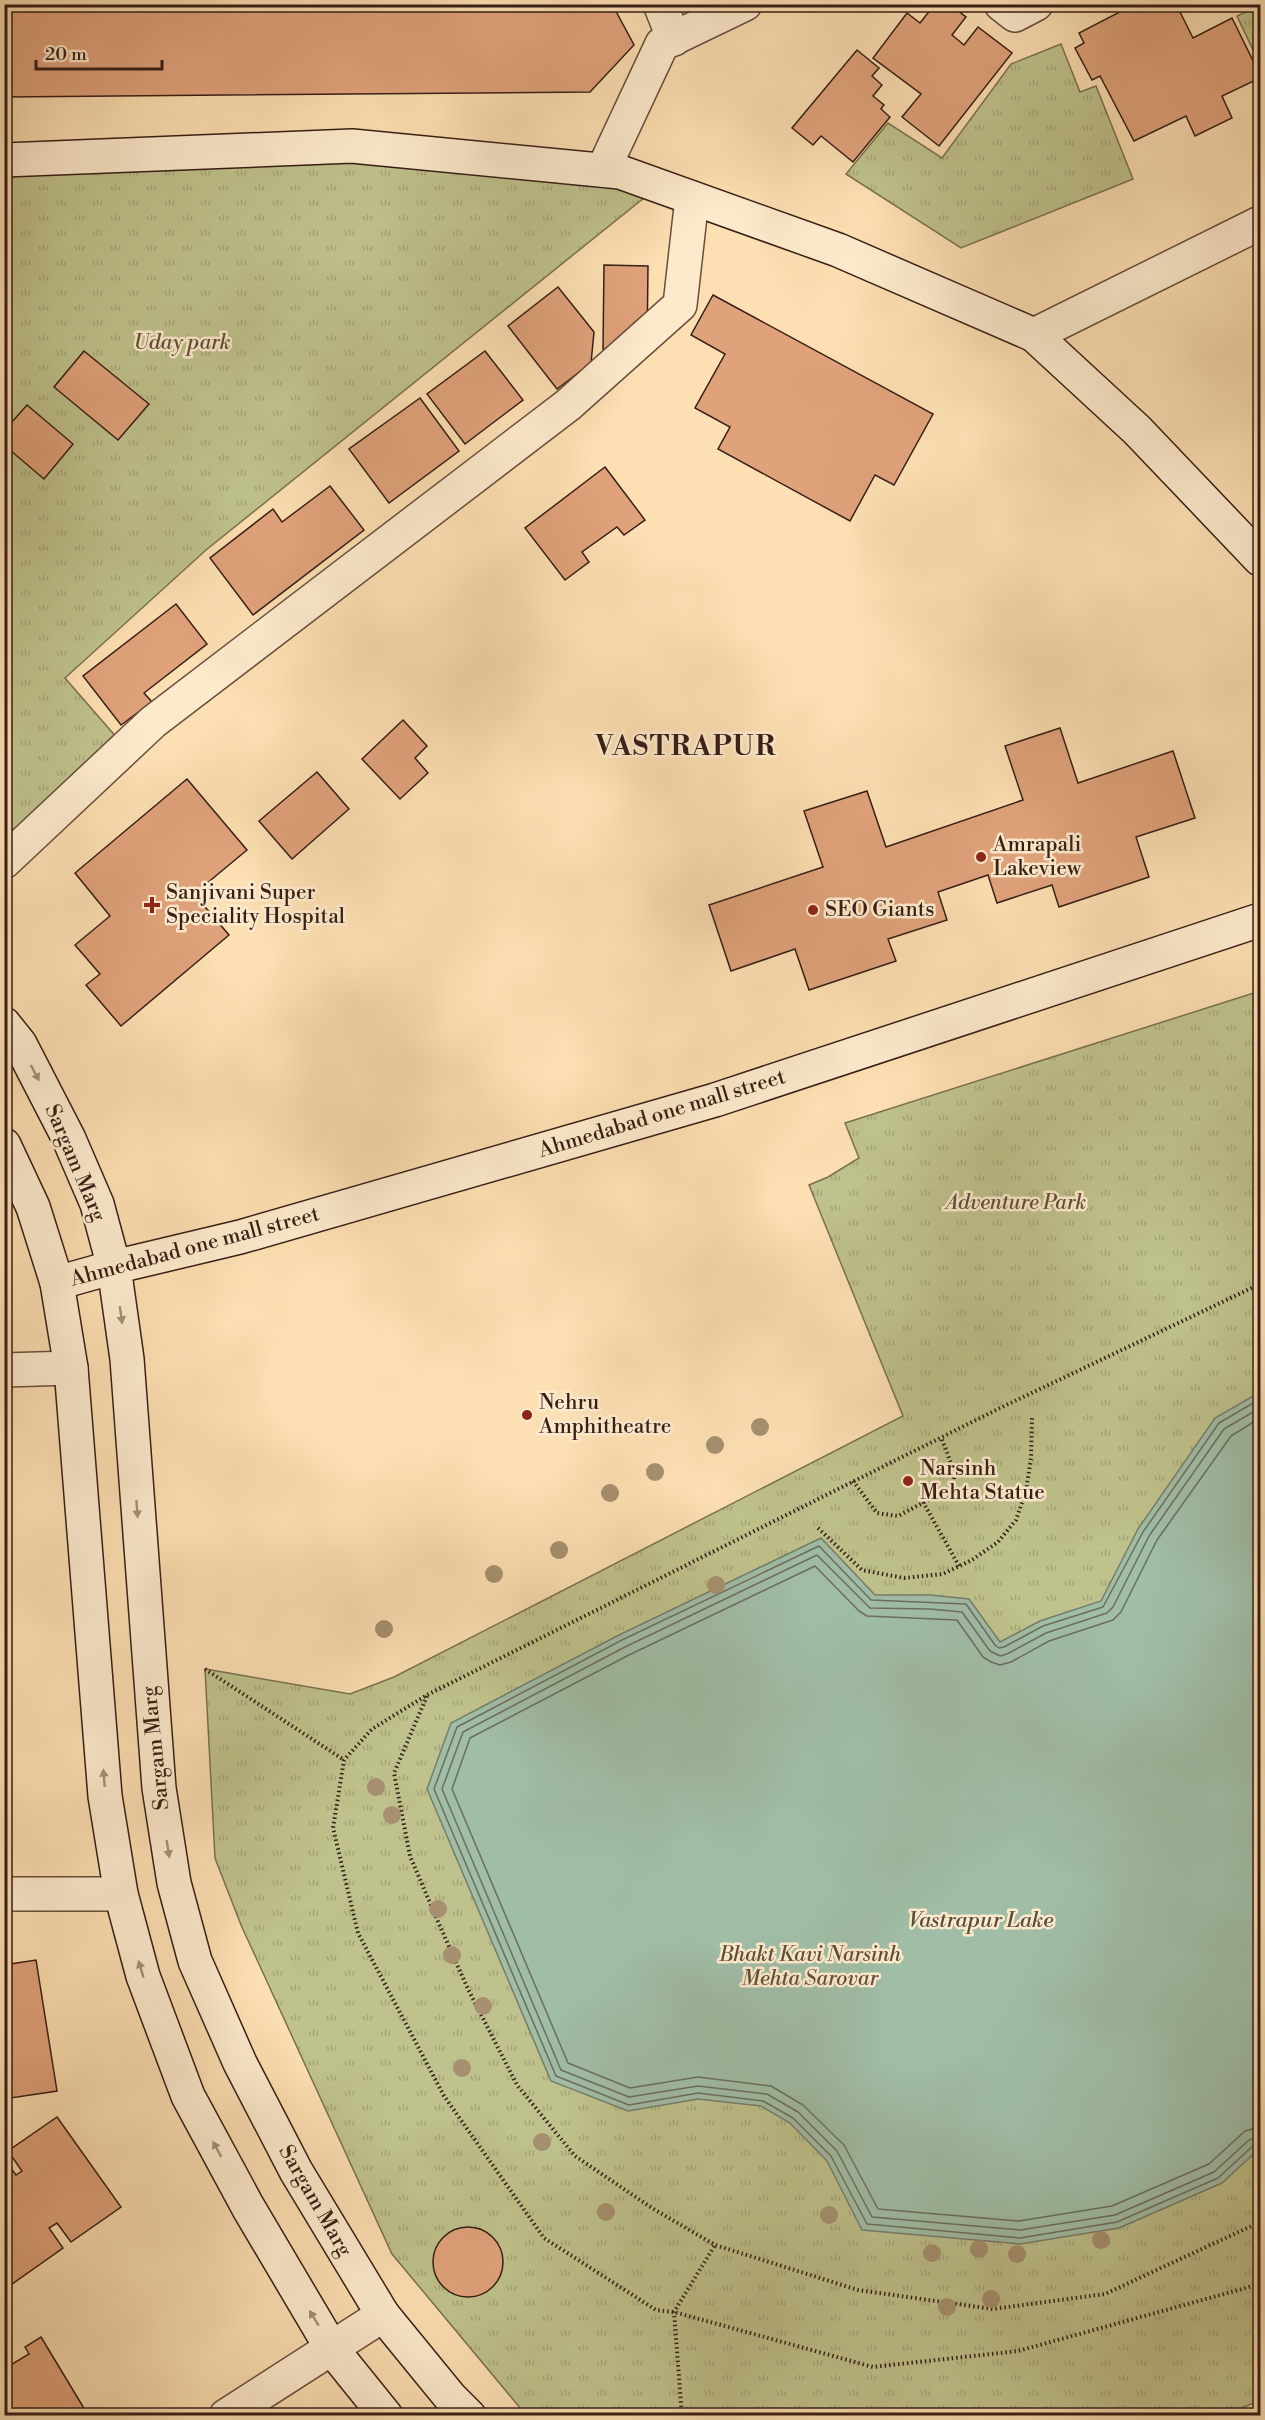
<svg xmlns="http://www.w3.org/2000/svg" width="1265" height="2420" font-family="'Libre Bodoni',serif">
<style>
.grass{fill:url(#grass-tufts);stroke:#7a7051;stroke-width:1.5}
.water{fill:#a0bda6;stroke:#767d6c;stroke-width:1.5}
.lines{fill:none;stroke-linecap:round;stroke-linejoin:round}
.shore{stroke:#6b6e5e;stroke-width:1.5}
.building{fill:#e0a27b;stroke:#361e16;stroke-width:1.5}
.street-casing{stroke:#684e3d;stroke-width:36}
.secondary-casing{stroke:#361e16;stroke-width:36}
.path{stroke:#361e16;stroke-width:4;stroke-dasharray:1.5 3;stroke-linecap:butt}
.street{stroke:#fdeacd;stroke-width:33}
.secondary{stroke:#fdeacd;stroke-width:33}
.tree{fill:#a6906f}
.oneway{fill:#a38e7b}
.poi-dot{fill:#8f2418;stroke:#fdeacd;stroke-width:2}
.labels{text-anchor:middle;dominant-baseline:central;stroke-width:5;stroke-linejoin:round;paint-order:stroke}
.park-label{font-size:21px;font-style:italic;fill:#5f4f39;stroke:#fdeacd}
.poi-label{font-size:21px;fill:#361e16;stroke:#fdeacd;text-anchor:start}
.street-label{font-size:21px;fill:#361e16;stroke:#fdeacd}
.water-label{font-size:22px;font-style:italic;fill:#564e41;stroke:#fdeacd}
.district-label{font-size:27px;font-weight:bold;letter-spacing:1.5px;fill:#361e16;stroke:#fdeacd}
</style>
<defs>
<pattern id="grass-tufts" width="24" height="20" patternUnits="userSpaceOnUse" patternTransform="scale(1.5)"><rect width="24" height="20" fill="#bfc28c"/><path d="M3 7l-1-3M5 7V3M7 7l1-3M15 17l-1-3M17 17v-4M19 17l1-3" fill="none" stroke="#a5a678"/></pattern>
</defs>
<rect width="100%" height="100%" fill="#fcdfb2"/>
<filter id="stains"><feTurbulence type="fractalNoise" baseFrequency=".00333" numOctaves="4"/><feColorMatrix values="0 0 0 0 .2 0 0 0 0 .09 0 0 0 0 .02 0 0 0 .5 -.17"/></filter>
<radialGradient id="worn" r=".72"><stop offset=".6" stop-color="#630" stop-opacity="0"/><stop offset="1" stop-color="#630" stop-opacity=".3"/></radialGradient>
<g class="grass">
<polygon points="1260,5 1260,65 1237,16"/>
<polygon points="1061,44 1080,92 1096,86 1133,179 961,248 846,174 888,123 942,158 1011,64"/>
<polygon points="347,158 655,189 206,550 65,678 124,746 5,854 5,172"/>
<polygon points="1260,991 1260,2401 1219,2416 526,2415 392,2254 241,1925 215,1858 205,1669 350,1694 394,1677 903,1416 809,1185 828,1177 859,1158 845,1123"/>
</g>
<polygon class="water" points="1260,1392 1260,2148 1222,2183 1119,2228 1020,2244 862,2230 827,2161 790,2123 761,2106 698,2099 628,2111 551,2081 427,1789 451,1723 619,1635 821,1538 875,1595 930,1595 969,1599 1000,1642 1040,1621 1101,1601 1138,1529 1215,1418"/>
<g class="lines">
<g class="shore">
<polyline points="1260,1399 1219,1423 1143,1532 1103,1607 1043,1626 1004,1647 999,1648 995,1645 966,1604 871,1600 819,1546 622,1640 457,1727 434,1789 556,2076 629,2105 698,2093 763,2101 793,2118 831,2156 867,2224 1020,2238 1117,2222 1218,2178 1254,2145 1260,2144"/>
<polyline points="1260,1408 1224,1429 1149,1536 1113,1607 1107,1613 1046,1633 1007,1654 1000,1656 990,1651 962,1612 930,1609 870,1608 817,1555 625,1647 463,1732 442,1789 561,2070 629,2097 698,2086 767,2094 798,2112 837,2151 872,2217 1020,2230 1115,2215 1214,2172 1249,2140 1260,2136"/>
<polyline points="1260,1418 1231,1436 1157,1540 1121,1612 1113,1620 1049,1641 1011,1662 1000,1665 991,1662 983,1657 957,1620 867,1616 859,1611 815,1566 629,1655 470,1738 452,1789 568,2063 630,2088 698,2077 771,2086 803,2105 844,2145 878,2209 1019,2221 1112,2206 1209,2164 1245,2131 1260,2127"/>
</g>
</g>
<g class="building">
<polygon points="4,4 612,4 634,45 590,92 4,97"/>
<polygon points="935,4 949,4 966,17 952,35 964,45 978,27 1012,53 939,146 902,117 921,94 873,58 907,13 920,23"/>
<polygon points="1135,4 1176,4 1193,38 1232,18 1260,75 1260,78 1222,96 1232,118 1195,136 1186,116 1134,141 1100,76 1092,80 1075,48 1084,43 1079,33"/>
<polygon points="857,50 879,68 872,76 882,85 873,96 884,105 881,109 890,117 853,162 821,136 813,145 792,128"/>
<polygon points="604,265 648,266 647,350 603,349"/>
<polygon points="558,287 594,332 591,363 557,389 508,326"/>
<polygon points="713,295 933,414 894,485 875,475 850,521 718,449 730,427 695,408 725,354 691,335"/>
<polygon points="84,351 149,404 118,440 54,387"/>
<polygon points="485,351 523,400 465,444 427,394"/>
<polygon points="420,398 459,451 389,503 349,449"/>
<polygon points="27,405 73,444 44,479 4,445 4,431"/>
<polygon points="605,467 645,520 624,535 617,527 582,552 589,562 565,580 525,528"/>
<polygon points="330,486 364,530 253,615 210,558 273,509 282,522"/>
<polygon points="176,604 207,644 144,693 152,702 121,725 83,676"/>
<polygon points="403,720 427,746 415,758 428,773 400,799 362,759"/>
<polygon points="1060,728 1078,783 1173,751 1195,818 1136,837 1149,877 1059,907 1052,885 997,903 988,875 938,892 947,920 888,939 896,961 809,990 795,949 731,971 709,905 823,867 804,811 867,791 886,847 1023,800 1005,746"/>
<polygon points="317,772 349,809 292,859 259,821"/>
<polygon points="187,779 247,850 194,894 229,935 121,1026 86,985 100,974 75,945 110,916 75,873"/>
<polygon points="36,1960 57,2091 4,2099 4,1965"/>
<polygon points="57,2117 121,2207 71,2242 57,2223 49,2228 63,2248 5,2289 4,2159 16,2175 22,2171 8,2151"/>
<circle cx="468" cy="2262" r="35"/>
<polygon points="41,2337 88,2415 87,2416 4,2416 4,2369 29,2354 25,2347"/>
</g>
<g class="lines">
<defs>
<g id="street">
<polyline points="660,4 674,39"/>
<polyline points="1001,4 1015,15 1036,4"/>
<polyline points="603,170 662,44 745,4"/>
<polyline points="1034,335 1260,223"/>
<polyline points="4,862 153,722 568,405 680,305 692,198"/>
<polyline points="4,1370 71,1368"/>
<polyline points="4,1894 121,1894"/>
<polyline points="226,2416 383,2315"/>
</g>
<g id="secondary">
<polyline points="4,160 352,146 620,172 838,250 1034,335 1137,430 1260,559"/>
<polyline points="4,1024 20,1044 69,1139 97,1204 114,1267 127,1359 159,1788 174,1883 195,1961 240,2063 296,2171 383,2315 450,2397 469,2416"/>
<polyline points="4,1145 33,1207 57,1283 71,1368 105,1796 121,1894 143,1976 188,2096 248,2207 332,2349 386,2416"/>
<polyline points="57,1283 114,1267 240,1237 715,1100 1260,920"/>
</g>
</defs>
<use href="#street" class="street-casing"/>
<use href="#secondary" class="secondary-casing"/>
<g class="path">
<polyline points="1260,1284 998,1409 427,1695 372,1729 344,1760 333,1828 358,1933 444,2096 544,2238 656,2310 674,2312 873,2367 1018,2351 1260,2284"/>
<polyline points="853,1481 877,1513 898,1516 951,1488 955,1474 941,1437"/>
<polyline points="923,1502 959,1566"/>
<polyline points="818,1528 862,1570 904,1578 943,1574 972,1560 998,1542 1016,1520 1026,1491 1031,1458 1032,1418"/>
<polyline points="205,1669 344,1760"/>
<polyline points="427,1696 394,1773 410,1856 439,1924 468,1989 517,2085 575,2156 652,2208 715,2245 858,2290 993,2309 1105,2294 1260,2222"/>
<polyline points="682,2416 674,2312 715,2245"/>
</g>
<use href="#street" class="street"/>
<use href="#secondary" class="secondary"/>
</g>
<g class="tree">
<circle cx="760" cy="1427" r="9"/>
<circle cx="715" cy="1445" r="9"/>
<circle cx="655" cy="1472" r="9"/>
<circle cx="610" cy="1493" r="9"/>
<circle cx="559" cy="1550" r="9"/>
<circle cx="494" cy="1574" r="9"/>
<circle cx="716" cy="1585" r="9"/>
<circle cx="384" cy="1629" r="9"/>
<circle cx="376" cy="1787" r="9"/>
<circle cx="392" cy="1815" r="9"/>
<circle cx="438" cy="1909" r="9"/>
<circle cx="452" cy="1955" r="9"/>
<circle cx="483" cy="2006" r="9"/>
<circle cx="462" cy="2068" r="9"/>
<circle cx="542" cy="2142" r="9"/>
<circle cx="606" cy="2212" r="9"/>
<circle cx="829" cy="2215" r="9"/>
<circle cx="1101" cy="2240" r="9"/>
<circle cx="979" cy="2249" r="9"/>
<circle cx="932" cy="2253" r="9"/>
<circle cx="1017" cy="2254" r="9"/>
<circle cx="991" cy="2299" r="9"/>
<circle cx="947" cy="2307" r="9"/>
</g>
<defs><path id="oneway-solid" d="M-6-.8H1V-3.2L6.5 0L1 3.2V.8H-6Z" transform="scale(1.5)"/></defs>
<g class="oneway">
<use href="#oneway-solid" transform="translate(35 1073) rotate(62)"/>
<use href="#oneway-solid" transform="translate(121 1315) rotate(82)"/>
<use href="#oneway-solid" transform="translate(137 1509) rotate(86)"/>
<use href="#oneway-solid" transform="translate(104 1778) rotate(-95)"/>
<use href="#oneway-solid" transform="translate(168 1849) rotate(81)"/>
<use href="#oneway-solid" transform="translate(141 1969) rotate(-106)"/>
<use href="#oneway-solid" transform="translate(217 2149) rotate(-118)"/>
<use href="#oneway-solid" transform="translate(314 2318) rotate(-121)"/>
</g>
<g class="poi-dot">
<circle cx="981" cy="857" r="6"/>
<path d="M149 896h6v6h6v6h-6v6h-6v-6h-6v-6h6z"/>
<circle cx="813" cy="910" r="6"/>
<circle cx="527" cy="1415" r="6"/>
<circle cx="908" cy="1481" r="6"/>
</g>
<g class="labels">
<g class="park-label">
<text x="182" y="343">Uday park</text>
<text x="1016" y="1203">Adventure Park</text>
<text x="810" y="1955">Bhakt Kavi Narsinh<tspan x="810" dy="24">Mehta Sarovar</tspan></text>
</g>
<g class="poi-label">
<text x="993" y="845">Amrapali<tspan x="993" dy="24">Lakeview</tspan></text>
<text x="166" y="893">Sanjivani Super<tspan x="166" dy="24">Speciality Hospital</tspan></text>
<text x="825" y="910">SEO Giants</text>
<text x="539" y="1403">Nehru<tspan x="539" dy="24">Amphitheatre</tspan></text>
<text x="920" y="1469">Narsinh<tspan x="920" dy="24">Mehta Statue</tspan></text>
</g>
<g class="street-label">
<text transform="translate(662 1114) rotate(-17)">Ahmedabad one mall street</text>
<text transform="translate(75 1163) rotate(67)">Sargam Marg</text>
<text transform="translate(195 1247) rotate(-15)">Ahmedabad one mall street</text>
<text transform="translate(156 1748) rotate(-96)">Sargam Marg</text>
<text transform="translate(315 2201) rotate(60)">Sargam Marg</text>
</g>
<g class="water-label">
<text x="981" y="1920">Vastrapur Lake</text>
</g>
<g class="district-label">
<text x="686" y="747">VASTRAPUR</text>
</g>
</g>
<rect width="1265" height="2420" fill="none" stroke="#fcdfb2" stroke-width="24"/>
<rect x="6" y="6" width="1253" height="2408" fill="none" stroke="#361e16" stroke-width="3"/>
<rect x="12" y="12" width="1241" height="2396" fill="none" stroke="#361e16" stroke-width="1.5"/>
<path d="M36 60v9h126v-9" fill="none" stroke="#361e16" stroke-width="3"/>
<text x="45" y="60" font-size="18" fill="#361e16" stroke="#fdeacd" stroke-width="4.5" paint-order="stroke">20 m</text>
<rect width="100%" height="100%" filter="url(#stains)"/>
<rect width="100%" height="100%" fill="url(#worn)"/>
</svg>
